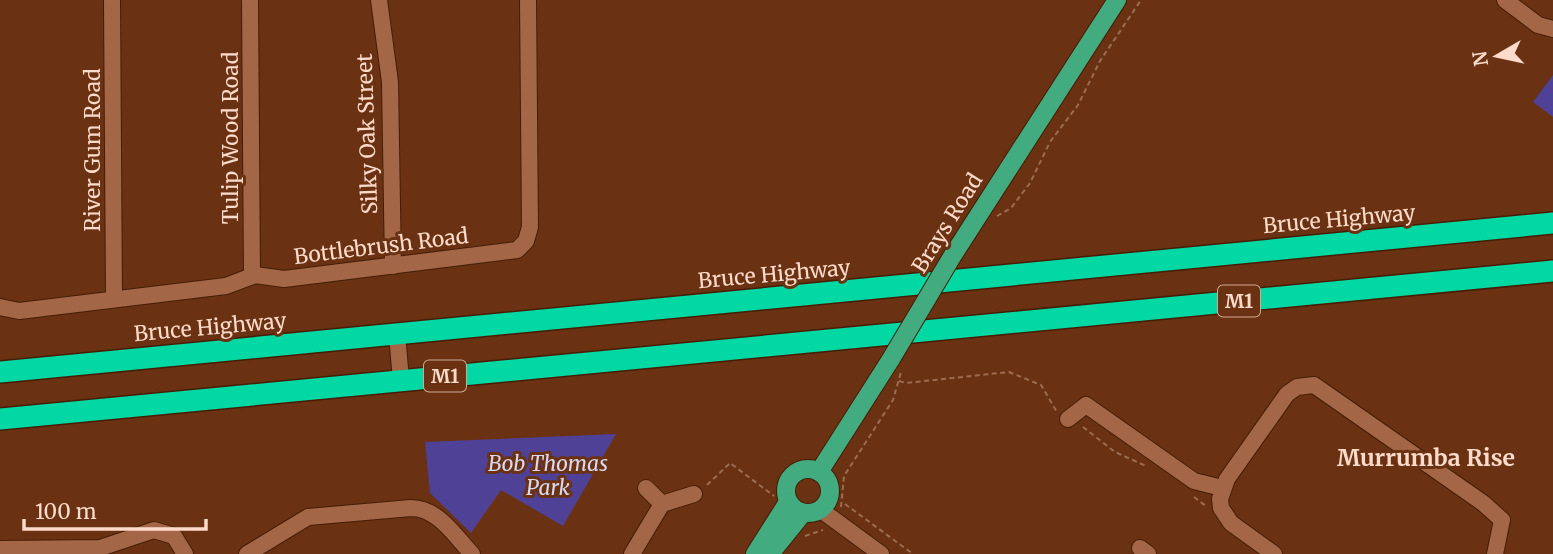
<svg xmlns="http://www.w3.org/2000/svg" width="1553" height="554" font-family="Merriweather,serif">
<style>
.green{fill:#4f4195}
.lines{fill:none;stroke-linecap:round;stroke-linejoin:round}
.minor-casing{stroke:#461d05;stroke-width:18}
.major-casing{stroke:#461d05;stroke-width:20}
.highway-casing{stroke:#461d05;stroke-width:24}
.path{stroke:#9c6c52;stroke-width:2;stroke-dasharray:5 3.5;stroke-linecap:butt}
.minor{stroke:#a36748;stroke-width:16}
.major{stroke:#42ab7f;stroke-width:18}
.highway{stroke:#01d8a4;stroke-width:21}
.major-bridge-casing{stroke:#461d05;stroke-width:20;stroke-linecap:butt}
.major-bridge{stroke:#42ab7f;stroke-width:18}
.labels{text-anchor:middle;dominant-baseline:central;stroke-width:6;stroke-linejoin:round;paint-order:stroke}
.shield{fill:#6a3213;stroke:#d1a893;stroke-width:2}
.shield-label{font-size:19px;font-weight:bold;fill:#fddbca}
.street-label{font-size:21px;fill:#fddbca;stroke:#6a3213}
.park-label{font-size:21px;font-style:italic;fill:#d9d9f1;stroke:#6a3213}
.neighbourhood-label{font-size:23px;font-weight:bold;fill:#fddbca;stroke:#6a3213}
</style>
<rect width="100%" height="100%" fill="#6a3213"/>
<g class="green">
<polygon points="1553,75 1553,117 1533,102"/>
<polygon points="616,434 563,526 501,490 471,533 430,493 425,442"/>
</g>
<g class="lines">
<defs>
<g id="minor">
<polyline points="112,0 114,299"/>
<polyline points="250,0 252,276"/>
<polyline points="379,0 390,82 393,266"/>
<polyline points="1505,0 1538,25 1553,29"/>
<polyline points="0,307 19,311 226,286 255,275 284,279 517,250 526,241 530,227 528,0"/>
<polyline points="397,334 401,380"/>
<polyline points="1068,419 1086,405 1194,481 1222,488"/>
<polyline points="646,488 662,504"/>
<polyline points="821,510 881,554"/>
<polyline points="1140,548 1148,554"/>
<polyline points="0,549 100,548 154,530 174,536 185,554"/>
<path d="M247,554L308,517L411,508C438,508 455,536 472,554"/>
<polyline points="632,554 662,504 694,494"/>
<polyline points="1274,554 1231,523 1221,508 1220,499 1227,479 1287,394 1297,387 1314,385 1483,503 1502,520 1495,554"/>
</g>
<g id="major">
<polyline points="953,255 1117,0"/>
<circle cx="808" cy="491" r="22"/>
<polyline points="819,472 891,359"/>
<polyline points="755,554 788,502"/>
<polyline points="770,554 803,513"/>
</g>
<g id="highway">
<polyline points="0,372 1553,223"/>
<polyline points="0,419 1553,271"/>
</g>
</defs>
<use href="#minor" class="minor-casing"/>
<use href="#major" class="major-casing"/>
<use href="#highway" class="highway-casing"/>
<g class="path">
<polyline points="997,216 1011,208 1030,183 1050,142 1078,105 1100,61 1141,0"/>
<polyline points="899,381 906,383 1009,372 1041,385 1057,412"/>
<polyline points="1083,427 1115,452 1146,466"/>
<polyline points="707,485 730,463 774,496"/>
<polyline points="1194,497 1206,506"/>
<polyline points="845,504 913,554"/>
<polyline points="841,507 844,476 893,400 901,372"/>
<polyline points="805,536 823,530"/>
</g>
<use href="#minor" class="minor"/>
<use href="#major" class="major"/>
<use href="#highway" class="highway"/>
<defs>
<polyline id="major-bridge" points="891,359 953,255"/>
</defs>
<use href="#major-bridge" class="major-bridge-casing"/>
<use href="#major-bridge" class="major-bridge"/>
</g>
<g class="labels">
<g class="shield">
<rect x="1218" y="285.5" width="42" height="31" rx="5"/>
<rect x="424" y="360.5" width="42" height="31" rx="5"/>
</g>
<g class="shield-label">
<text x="1239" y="301">M1</text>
<text x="445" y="376">M1</text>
</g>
<g class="street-label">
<text transform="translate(367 134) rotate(-92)">Silky Oak Street</text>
<text transform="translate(230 138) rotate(-90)">Tulip Wood Road</text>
<text transform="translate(92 150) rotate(-90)">River Gum Road</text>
<text transform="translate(1339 219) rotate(-5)">Bruce Highway</text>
<text transform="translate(947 223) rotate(-58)">Brays Road</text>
<text transform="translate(381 246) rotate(-7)">Bottlebrush Road</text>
<text transform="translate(774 274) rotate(-5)">Bruce Highway</text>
<text transform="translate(210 327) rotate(-5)">Bruce Highway</text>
</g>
<g class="park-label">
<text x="548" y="463">Bob Thomas<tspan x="548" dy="24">Park</tspan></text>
</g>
<g class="neighbourhood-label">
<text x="1426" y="457">Murrumba Rise</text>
</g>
</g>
<g transform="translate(1497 56) rotate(261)" stroke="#6a3213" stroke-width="5" paint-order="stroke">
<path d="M0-5L12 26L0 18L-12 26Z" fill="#fddbca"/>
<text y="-10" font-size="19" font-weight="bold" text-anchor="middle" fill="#fddbca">N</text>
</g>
<path d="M24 519v10h182v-10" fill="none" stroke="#fddbca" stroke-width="3.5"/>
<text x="35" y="519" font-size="21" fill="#fddbca" stroke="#6a3213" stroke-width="5" paint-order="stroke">100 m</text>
</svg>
